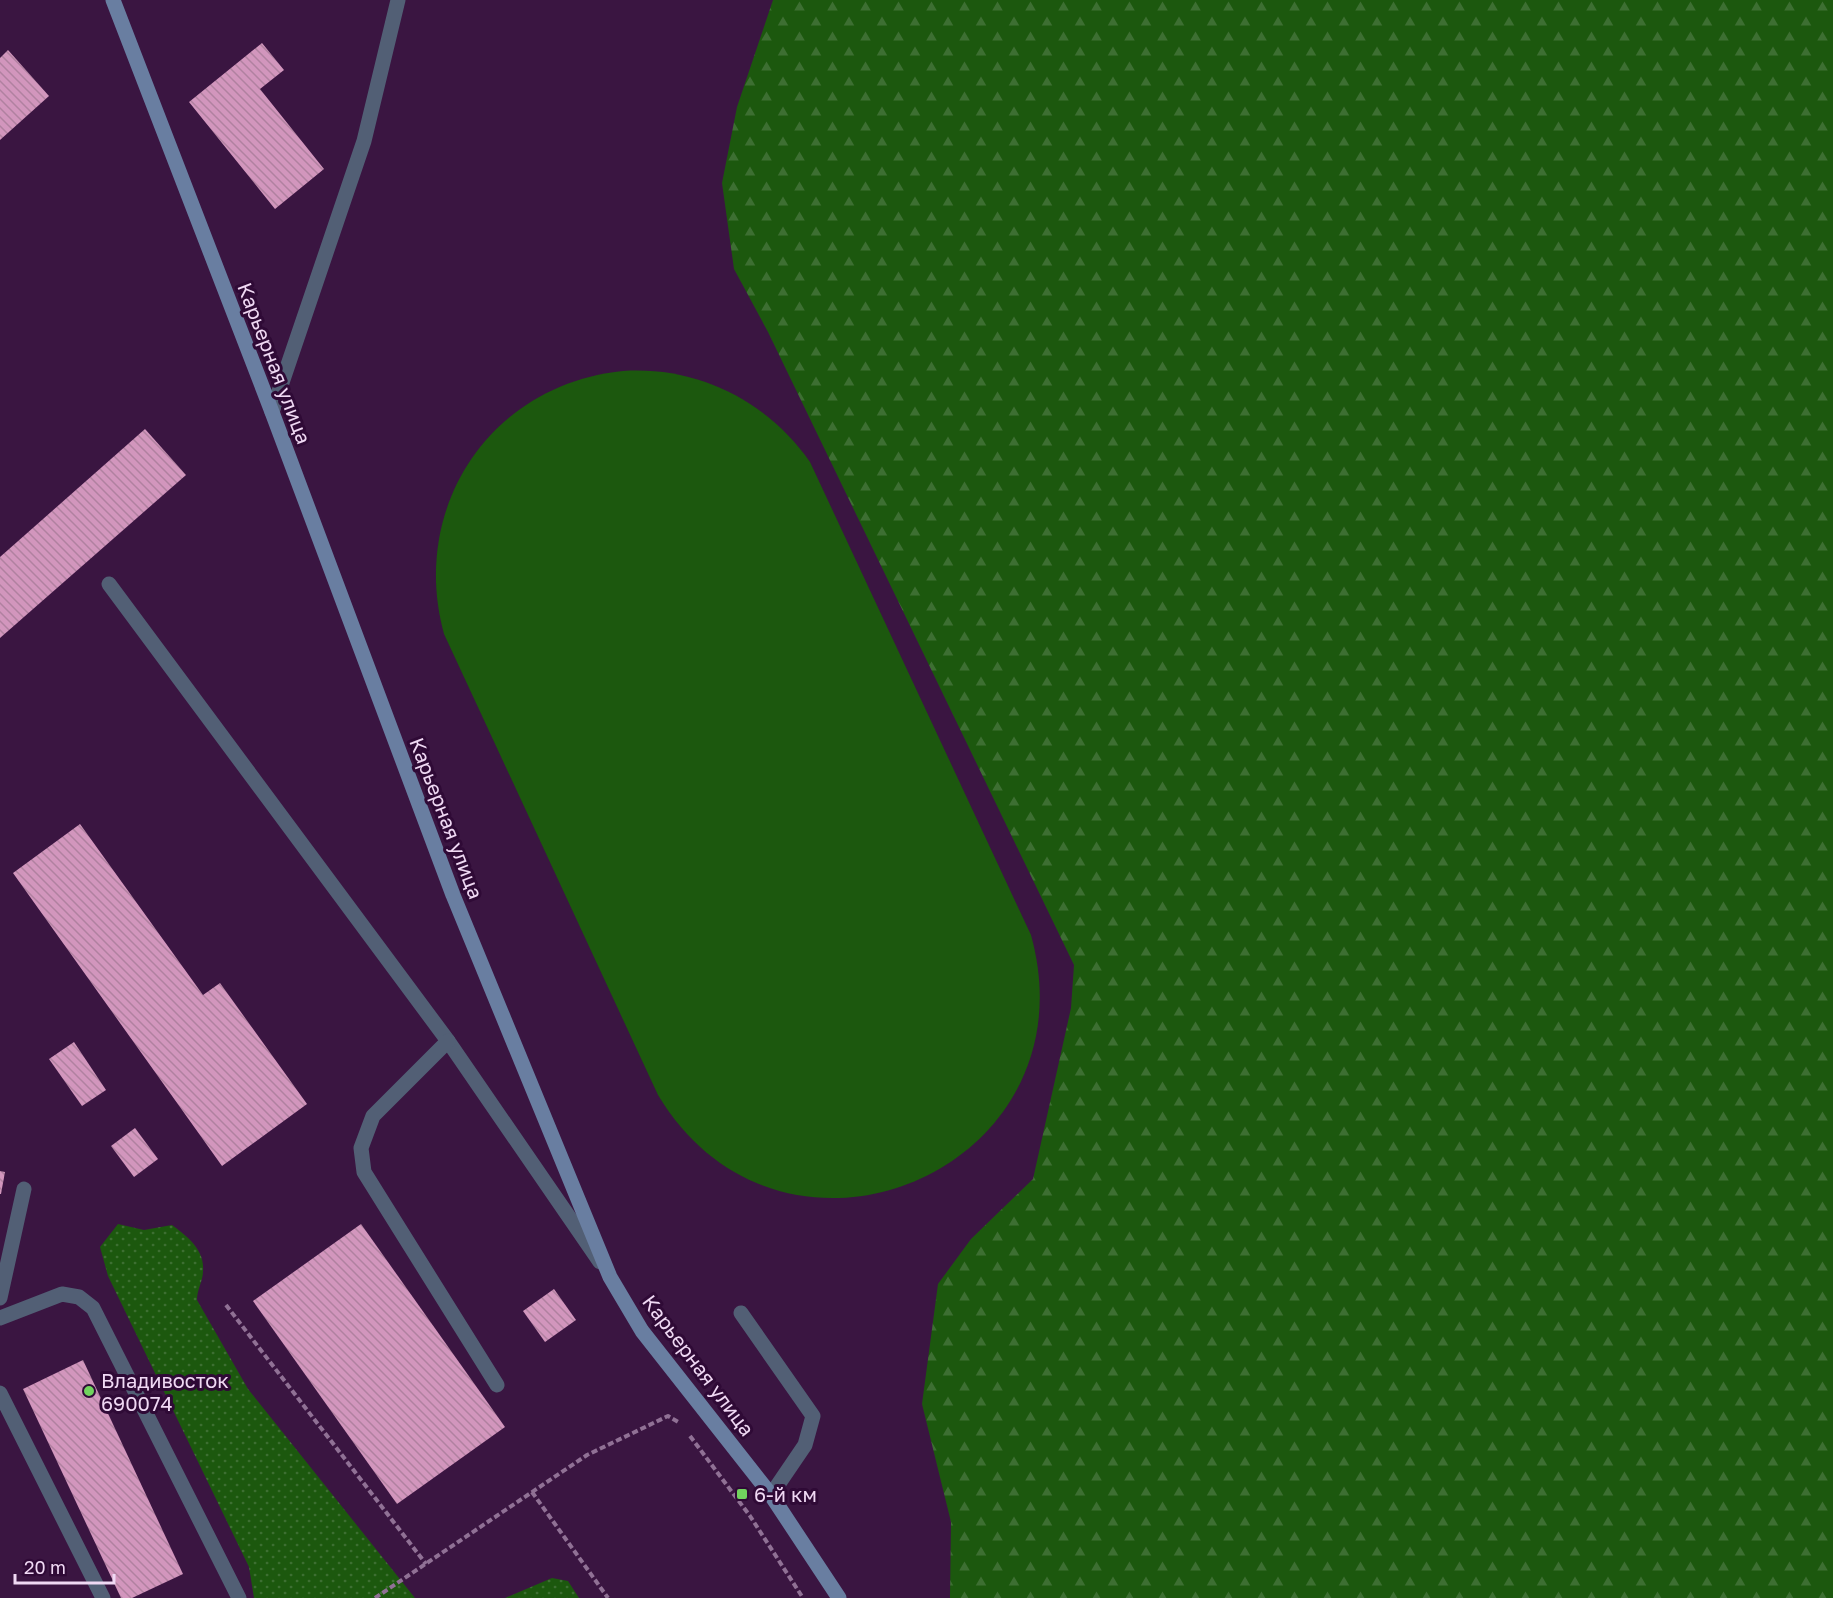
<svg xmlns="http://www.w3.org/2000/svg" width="1833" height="1598" font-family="'Golos Text',sans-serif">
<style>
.grass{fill:url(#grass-dots)}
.forest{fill:url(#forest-firs)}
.pitch{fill:#1c580e}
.building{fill:url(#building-back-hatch)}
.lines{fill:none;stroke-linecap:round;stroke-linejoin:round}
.path{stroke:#907195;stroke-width:4;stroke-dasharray:6 3;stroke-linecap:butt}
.lane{stroke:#525f75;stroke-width:15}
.secondary{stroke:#697ea1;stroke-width:15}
.poi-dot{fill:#71d35e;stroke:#2f0a36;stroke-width:2}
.labels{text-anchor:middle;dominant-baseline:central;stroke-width:6;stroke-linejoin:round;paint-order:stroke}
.street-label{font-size:20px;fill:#f0d9f4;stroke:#2f0a36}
.poi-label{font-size:20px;fill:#f0d9f4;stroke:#2f0a36;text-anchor:start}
</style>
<defs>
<pattern id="grass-dots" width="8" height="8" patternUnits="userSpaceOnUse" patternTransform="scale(1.5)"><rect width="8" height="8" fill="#1c580e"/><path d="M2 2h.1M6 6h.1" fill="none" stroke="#3d6f32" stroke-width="1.8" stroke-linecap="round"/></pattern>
<pattern id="forest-firs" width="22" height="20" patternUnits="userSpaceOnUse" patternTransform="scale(1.5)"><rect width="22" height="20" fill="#1c580e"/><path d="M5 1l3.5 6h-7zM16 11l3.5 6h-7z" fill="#3d6f32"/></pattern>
<pattern id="building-back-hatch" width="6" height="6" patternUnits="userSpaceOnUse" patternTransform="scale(1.5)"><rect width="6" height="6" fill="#d296bd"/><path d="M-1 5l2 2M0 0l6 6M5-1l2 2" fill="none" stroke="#b081a0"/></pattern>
</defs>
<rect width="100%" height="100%" fill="#3a1541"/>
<g class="grass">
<path d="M118,1224L144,1230L172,1225C187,1236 205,1250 203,1271C203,1281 197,1289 197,1300L248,1389L415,1598H254L249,1567L108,1276L100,1247Z"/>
<polygon points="552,1578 568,1581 579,1598 505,1598"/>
</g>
<polygon class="forest" points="773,0 1833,0 1833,1598 950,1598 951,1522 922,1404 938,1284 971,1239 1033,1179 1071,1008 1074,965 768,332 734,269 722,183 737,107"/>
<path class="pitch" d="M623,371C698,366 767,401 810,462L1031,935C1096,1169 783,1303 658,1095L444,634C409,507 491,384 623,371Z"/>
<g class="building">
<polygon points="262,43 284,70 260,89 324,169 275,209 189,102"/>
<polygon points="8,50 49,96 0,140 0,58"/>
<polygon points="145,429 186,475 0,638 0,557"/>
<polygon points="80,824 203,995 220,983 307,1104 222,1166 13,873"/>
<polygon points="74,1042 106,1090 82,1106 49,1059"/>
<polygon points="135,1128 158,1159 134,1177 111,1146"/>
<polygon points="0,1171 5,1172 1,1194 0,1194"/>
<polygon points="361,1224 505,1427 397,1504 253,1301"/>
<polygon points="554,1289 576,1320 545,1342 523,1311"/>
<polygon points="83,1360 183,1574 132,1598 121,1598 23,1389"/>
</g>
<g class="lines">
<g class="path">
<polyline points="226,1305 426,1564"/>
<polyline points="690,1436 750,1516 803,1598"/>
<polyline points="532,1492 608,1598"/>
<polyline points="375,1598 587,1455 668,1416 680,1423"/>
</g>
<g class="lane">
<polyline points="272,412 364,141 398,0"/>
<polyline points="109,584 448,1041 600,1262"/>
<polyline points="448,1041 373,1116 361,1148 364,1172 497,1385"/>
<polyline points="0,1298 24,1189"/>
<polyline points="741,1313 813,1416 805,1445 771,1495"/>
<polyline points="0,1318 62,1294 79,1297 93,1308 239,1598"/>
<polyline points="0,1393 103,1598"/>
</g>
<polyline class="secondary" points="113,0 272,412 453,895 610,1277 642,1331 771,1495 839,1598"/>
</g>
<g class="poi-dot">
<circle cx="89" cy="1391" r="6"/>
<rect x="736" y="1488" width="12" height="12" rx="3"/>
</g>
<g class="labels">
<g class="street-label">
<text transform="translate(275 363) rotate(69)">Карьерная улица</text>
<text transform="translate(447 818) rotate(69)">Карьерная улица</text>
<text transform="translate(699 1365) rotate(53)">Карьерная улица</text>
</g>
<g class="poi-label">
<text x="101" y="1380">Владивосток<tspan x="101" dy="23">690074</tspan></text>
<text x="754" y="1494">6-й км</text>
</g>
</g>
<path d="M15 1574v9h99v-9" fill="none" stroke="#f0d9f4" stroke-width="3"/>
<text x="24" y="1574" font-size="18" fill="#f0d9f4" stroke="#2f0a36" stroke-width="4.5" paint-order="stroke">20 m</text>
</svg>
